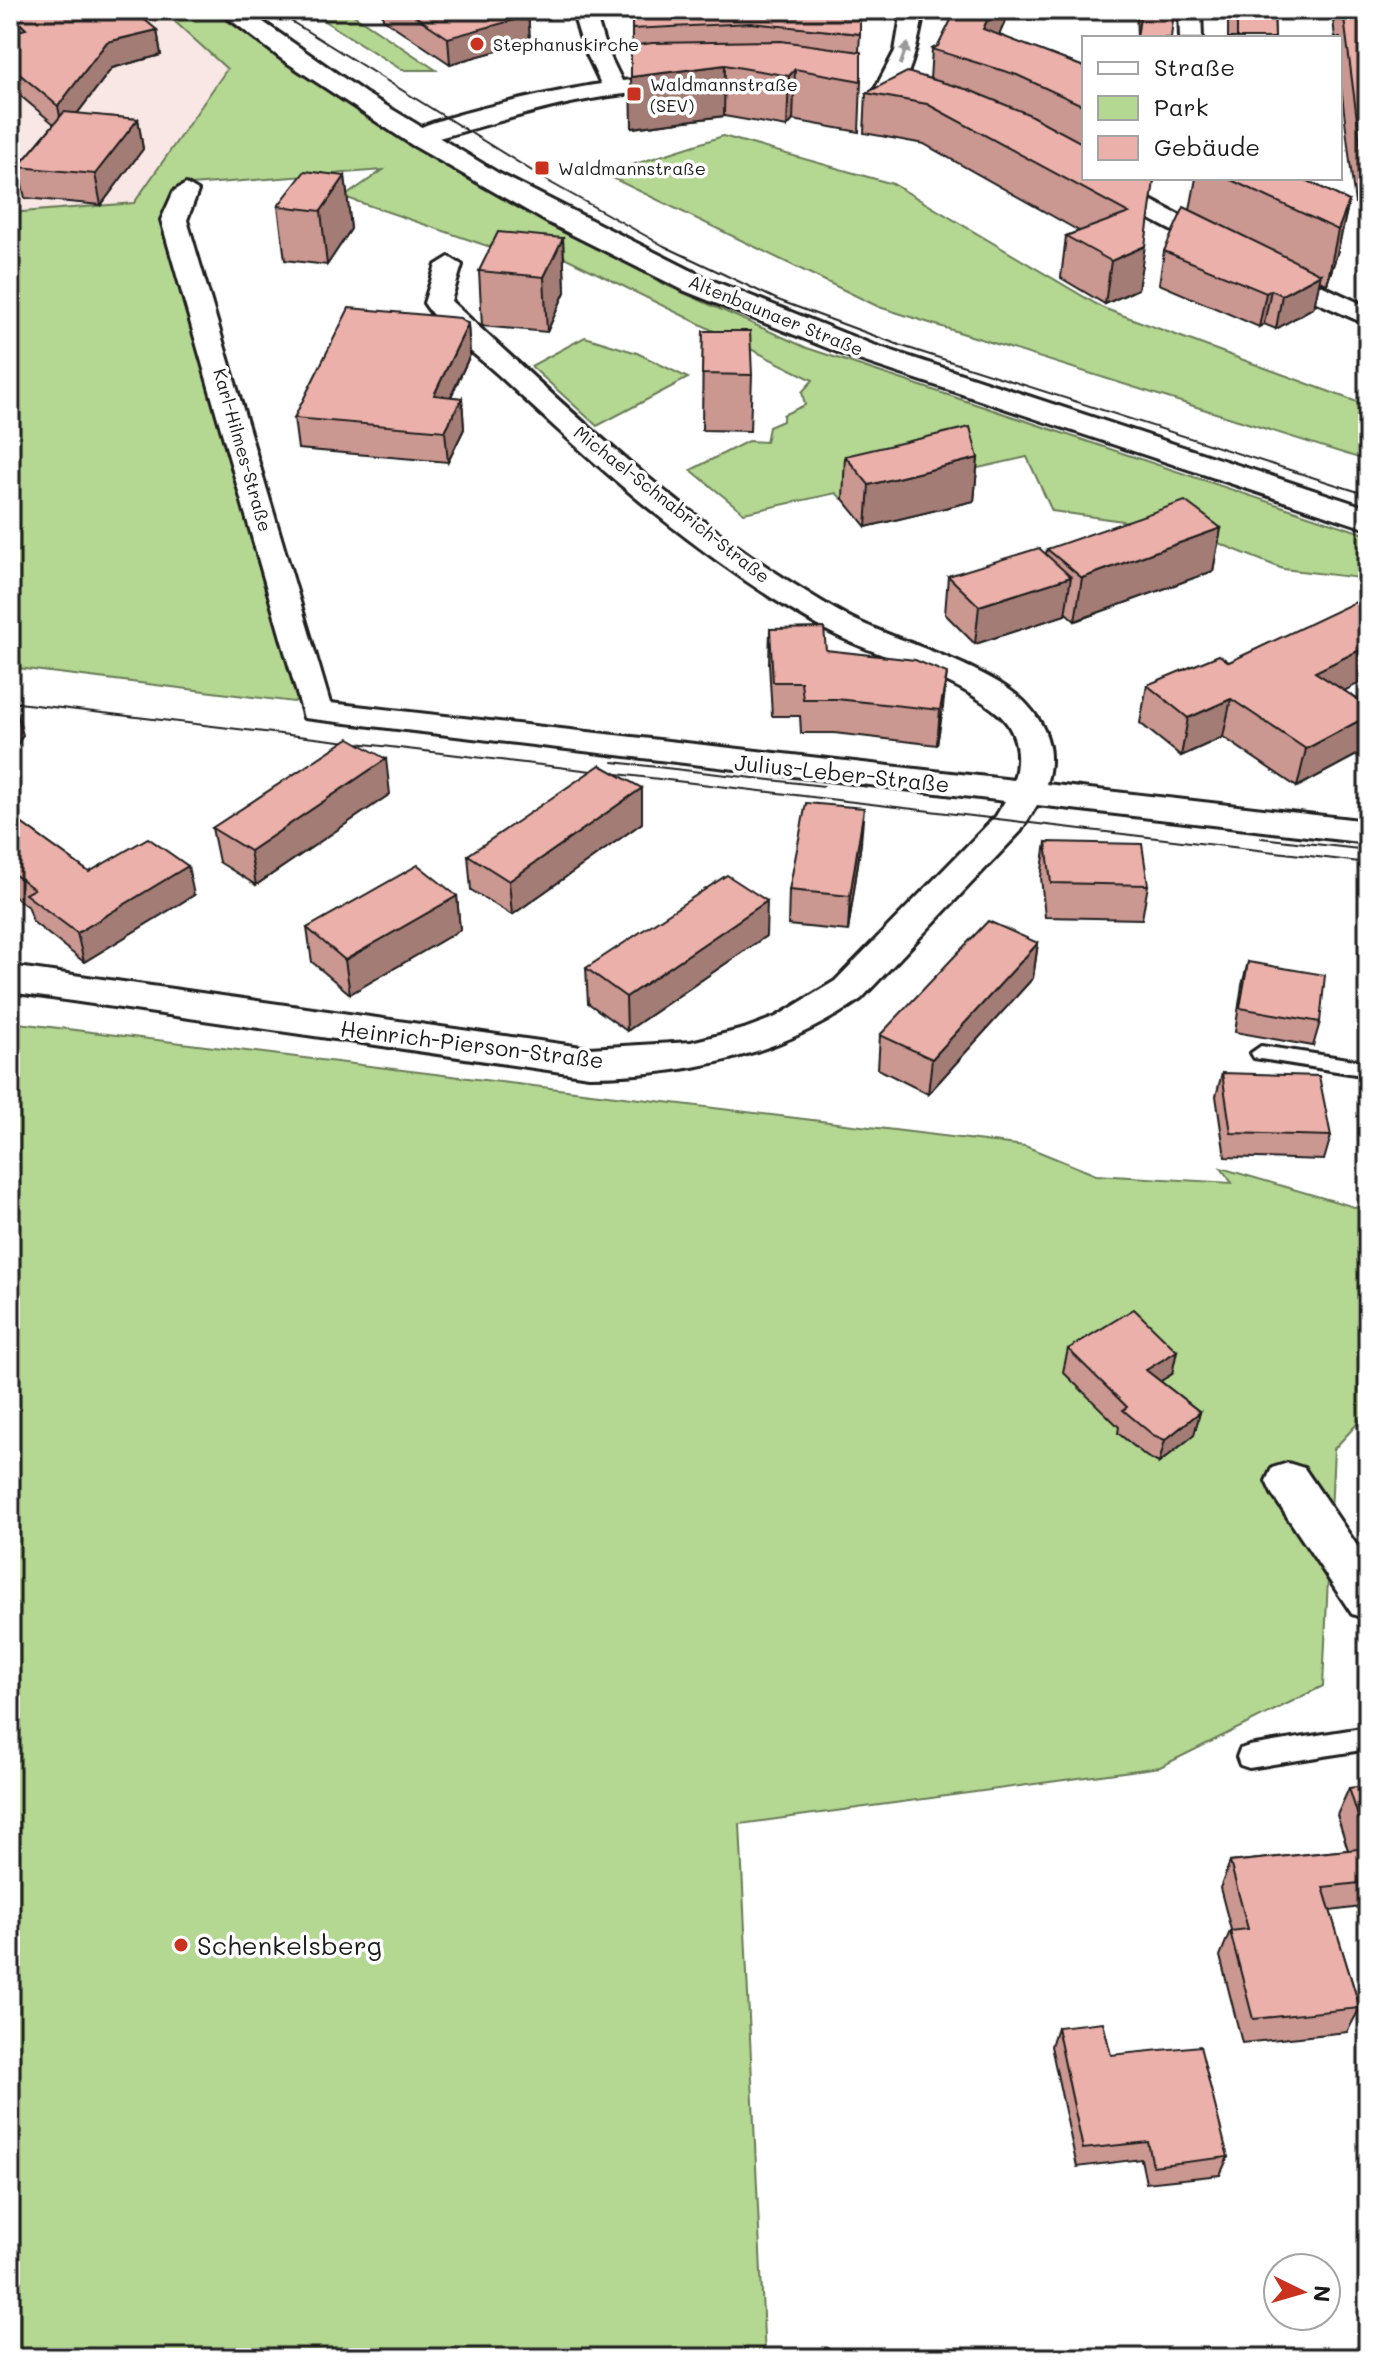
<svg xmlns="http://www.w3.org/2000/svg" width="1378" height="2368" font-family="Mali,sans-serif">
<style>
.built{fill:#f9e7e5}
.green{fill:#b4d792;stroke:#687a57;stroke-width:2}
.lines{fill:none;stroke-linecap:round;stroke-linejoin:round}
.service-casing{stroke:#1c1c1c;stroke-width:6}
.minor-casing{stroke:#1c1c1c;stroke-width:6}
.secondary-casing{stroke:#1c1c1c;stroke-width:6}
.service{fill:#fff;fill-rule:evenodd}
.minor{fill:#fff;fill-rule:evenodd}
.secondary{fill:#fff;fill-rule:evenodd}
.tram{stroke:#1c1c1c;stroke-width:2}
.wall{fill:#ca9791;stroke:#1c1c1c;stroke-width:2}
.shaded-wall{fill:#a47b76;stroke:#1c1c1c;stroke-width:2}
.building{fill:#ebb0a9;stroke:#1c1c1c;stroke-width:2}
.oneway{fill:#999}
.poi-dot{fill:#c8321e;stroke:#fff;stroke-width:3}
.labels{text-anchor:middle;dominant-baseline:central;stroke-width:7;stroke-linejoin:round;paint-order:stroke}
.far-poi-label{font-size:18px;fill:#1c1c1c;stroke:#fff;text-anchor:start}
.far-street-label{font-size:18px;fill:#1c1c1c;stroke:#fff}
.street-label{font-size:22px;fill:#1c1c1c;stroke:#fff}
.near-poi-label{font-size:26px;fill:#1c1c1c;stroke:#fff;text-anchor:start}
</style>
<rect width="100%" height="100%" fill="#fff"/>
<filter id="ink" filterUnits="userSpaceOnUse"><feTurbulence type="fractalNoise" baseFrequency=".0125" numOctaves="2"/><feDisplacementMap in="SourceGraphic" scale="16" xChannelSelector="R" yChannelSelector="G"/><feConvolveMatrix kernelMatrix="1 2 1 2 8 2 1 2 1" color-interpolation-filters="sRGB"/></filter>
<g filter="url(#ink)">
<polygon class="built" points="10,10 162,10 227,68 134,204 10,213"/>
<g class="green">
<polygon points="162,10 210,10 422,149 587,242 666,285 807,348 1368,535 1368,579 1283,569 1186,530 1052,511 1027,457 842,499 836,493 744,513 691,470 748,441 766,442 769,427 783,421 783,415 805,405 802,392 813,380 544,247 499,250 344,197 383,170 178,186 164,222 300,697 294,702 10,667 10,213 134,203 227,69"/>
<polygon points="307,10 346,10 436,70 402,70"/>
<polygon points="723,136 893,184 1103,308 1368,406 1368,461 879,307 604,174"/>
<polygon points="585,337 637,353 688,378 597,426 531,366"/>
<polygon points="10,1022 1025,1146 1096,1175 1232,1183 1221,1168 1368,1211 1368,1412 1334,1449 1323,1686 1160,1767 740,1824 765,2358 10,2358"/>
</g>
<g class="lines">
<defs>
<g id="service">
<polygon points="1261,1046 1368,1062 1368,1076 1254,1058 1251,1053"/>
<polygon points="1368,1727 1368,1749 1249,1768 1240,1765 1237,1757 1240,1749 1249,1746"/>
</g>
<g id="minor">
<path d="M572,10H594L605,46L622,81L685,75L697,82C689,93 640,92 625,94C554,102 488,126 419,143L411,141L407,136C420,118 571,88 601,84L583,46Z"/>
<path d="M902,10H924C920,33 909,96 884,102L872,95L895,51Z"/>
<polygon points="1179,10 1201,10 1202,38 1180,38"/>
<polygon points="1084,172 1084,178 1109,178 1237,246 1368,307 1368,325 1253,274 1082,183 1079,178"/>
<path d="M186,184L198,191L187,220L330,703L1014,780C1021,754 1017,727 994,710C944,671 878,658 824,629C705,563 601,471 503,379C477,355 443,332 424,303L436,265L449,257L462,265L451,301C558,400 664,501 787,580C813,596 838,613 866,625C910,645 997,670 1028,706C1049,729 1055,755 1046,784L1368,821V843L1037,805L1021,831L861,999C779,1056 688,1075 589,1076L10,992V966L589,1048L691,1042L744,1029L776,1017L835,981L996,816L1005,801L304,718L161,220L174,191Z"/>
<polygon points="1288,1463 1304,1468 1368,1562 1368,1620 1352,1614 1272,1494 1266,1481 1272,1468"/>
</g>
<polygon id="secondary" points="218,10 246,10 365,93 498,173 706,278 871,344 1368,508 1368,529 850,357 685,291 547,222 412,145 283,60"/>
</defs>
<use href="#service" class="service-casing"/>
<use href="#minor" class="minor-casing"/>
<use href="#secondary" class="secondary-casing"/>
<use href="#service" class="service"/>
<use href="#minor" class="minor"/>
<use href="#secondary" class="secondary"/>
<g class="tram">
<polyline points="273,10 553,184 664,246 778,300 902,346 1368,495"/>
<polyline points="10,702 1368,863"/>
<polyline points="613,762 824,786"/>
<polyline points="1261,838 1368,850"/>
</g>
</g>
<g class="wall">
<polygon points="10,10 157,30 161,55 112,68 77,114 138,119 143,149 101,205 25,198 18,167 54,124 10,87"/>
<polygon points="382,10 528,10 530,42 450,64 383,19"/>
<polygon points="632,10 860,34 859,51 861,81 859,132 793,120 787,127 724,116 632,128"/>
<polygon points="1010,10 999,35 1084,67 1084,178 1154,178 1138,289 1105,304 1061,278 1066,236 1079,231 924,144 864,133 866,93 930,79 932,49"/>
<polygon points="1136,10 1174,10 1137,38"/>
<polygon points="1228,10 1274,10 1275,38 1228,38"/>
<polygon points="1332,10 1368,10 1368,169 1355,204 1340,78 1340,38 1335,38"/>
<polygon points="345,176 351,229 327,265 285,260 278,206"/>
<polygon points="1196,178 1302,178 1349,201 1337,254 1327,284 1319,281 1314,307 1276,329 1264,324 1259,327 1159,284 1164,251 1190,210"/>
<polygon points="563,238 565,292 547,332 482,326 479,271"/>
<polygon points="468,324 470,355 451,397 462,398 464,429 448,462 298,449 294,418"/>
<polygon points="703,331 752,375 750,431 702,430"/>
<polygon points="845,456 978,458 974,501 866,527 843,499"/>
<polygon points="1221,528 1213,571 1075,621 1066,613 1065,615 975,644 945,614 948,576 1046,554 1047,549"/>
<polygon points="770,629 826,650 943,707 937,745 834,733 801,733 800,716 772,716 769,663"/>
<polygon points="1229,662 1344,691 1368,706 1368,742 1366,750 1297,787 1223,737 1181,756 1140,723 1147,685"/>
<polygon points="642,788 642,823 512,915 471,890 468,855"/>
<polygon points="390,794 256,885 219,862 212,828"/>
<polygon points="10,815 89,872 194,895 84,962 33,922 29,908 10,893"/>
<polygon points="1046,842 1148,885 1142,919 1045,917 1041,877"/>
<polygon points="861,843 848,931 788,925 789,890"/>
<polygon points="457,896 460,930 350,994 312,962 307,928"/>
<polygon points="766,936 627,1031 588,1003 586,968"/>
<polygon points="1038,943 1033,978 928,1094 878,1069 880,1035"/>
<polygon points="1248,962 1320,1022 1313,1046 1235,1032 1242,985"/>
<polygon points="1222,1073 1331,1136 1324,1160 1225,1157 1216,1096"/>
<polygon points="1068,1349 1172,1374 1160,1381 1200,1412 1194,1435 1159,1463 1147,1457 1118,1433 1119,1427 1063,1372"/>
<polygon points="1368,1786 1368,1906 1330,1911 1360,2008 1347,2032 1242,2043 1220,1956 1230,1931 1231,1930 1220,1888 1230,1862 1348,1850 1337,1815 1349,1788"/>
<polygon points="1057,2027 1111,2055 1228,2157 1220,2175 1146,2183 1141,2159 1077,2167 1051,2046"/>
</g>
<g class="shaded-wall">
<polygon points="505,10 528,10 530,42 450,64 448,38"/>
<polygon points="992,10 1010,10 986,65 983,29"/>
<polygon points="157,30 161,55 112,68 63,132 58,106 107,42"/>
<polygon points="725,65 724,116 632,128 631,77"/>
<polygon points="795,69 793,120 787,127 789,76"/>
<polygon points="138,119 143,149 101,205 95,174"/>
<polygon points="1368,153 1368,169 1355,204 1363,166"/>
<polygon points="345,176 351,229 327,265 321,211"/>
<polygon points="1349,201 1337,254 1327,284 1338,230"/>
<polygon points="563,238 565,292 547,332 544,277"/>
<polygon points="1145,246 1138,289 1105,304 1111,261"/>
<polygon points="1321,274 1314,307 1276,329 1282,295"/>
<polygon points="1271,290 1264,324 1259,327 1266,293"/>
<polygon points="468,324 470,355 437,426 434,395"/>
<polygon points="462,398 464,429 448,462 445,431"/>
<polygon points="978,458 974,501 866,527 869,485"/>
<polygon points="1221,528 1213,571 1075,621 1082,578"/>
<polygon points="1071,577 1065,615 975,644 979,606"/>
<polygon points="1368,646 1368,679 1306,710 1315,672"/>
<polygon points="947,673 943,707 937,745 940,710"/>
<polygon points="1231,699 1223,737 1181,756 1188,718"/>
<polygon points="14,701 23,735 10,757 10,707"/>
<polygon points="1368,716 1368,742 1366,750 1297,787 1306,749"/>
<polygon points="386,759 390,794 256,885 250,851"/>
<polygon points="642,788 642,823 512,915 509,881"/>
<polygon points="864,808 861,843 848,931 850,896"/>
<polygon points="188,866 194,895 84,962 77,933"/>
<polygon points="457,896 460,930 350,994 345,960"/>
<polygon points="767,901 766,936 627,1031 626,997"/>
<polygon points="1038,943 1033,978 928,1094 932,1059"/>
<polygon points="1177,1351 1172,1374 1141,1393 1146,1370"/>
<polygon points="1200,1412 1194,1435 1159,1463 1165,1440"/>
</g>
<g class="building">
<polygon points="10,10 133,10 157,30 107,42 58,106 10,66 10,33 26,29 10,14"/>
<polygon points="406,10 519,10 529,16 448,38"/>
<polygon points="632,10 860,10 860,34 751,23 632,29"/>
<polygon points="956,10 992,10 983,29 1084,67 1084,106 1017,75 932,49 938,46"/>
<polygon points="1141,10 1174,10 1171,38 1137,38"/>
<polygon points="1237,10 1274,10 1275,38 1237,38"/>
<polygon points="1343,10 1368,10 1368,153 1363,166"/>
<polygon points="781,41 861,52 861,81 795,69 789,76 725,65 631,77 631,46 652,43"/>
<polygon points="907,72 969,90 1028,114 1084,144 1084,178 1148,178 1154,181 1145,246 1111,261 1066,236 1129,213 927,104 866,93"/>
<polygon points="64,112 138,119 95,174 18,167"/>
<polygon points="305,171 345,176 321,211 278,206"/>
<polygon points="1227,178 1302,178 1349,201 1338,230"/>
<polygon points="1184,207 1321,274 1282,295 1271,290 1266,293 1164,251"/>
<polygon points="498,232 563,238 544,277 479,271"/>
<polygon points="349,308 460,318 468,324 434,395 462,398 445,431 294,418"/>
<polygon points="703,331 750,331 752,375 702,374"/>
<polygon points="970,427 978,458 869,485 845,456"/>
<polygon points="1185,501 1221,528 1082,578 1047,549"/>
<polygon points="1039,548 1071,577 979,606 948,576"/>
<polygon points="1368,596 1368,646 1315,672 1368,706 1368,716 1306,749 1231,699 1188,718 1147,685 1219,655 1229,662"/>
<polygon points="824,628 826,650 915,660 947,673 940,710 836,699 803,699 801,682 773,682 770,629"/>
<polygon points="349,738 386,759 250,851 212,828"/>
<polygon points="600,765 642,788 509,881 468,855"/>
<polygon points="806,803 864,808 850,896 789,890"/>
<polygon points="10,815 89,872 148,838 188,866 77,933 25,894 34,889 10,871"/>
<polygon points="1046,842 1142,844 1148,885 1051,883"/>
<polygon points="418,865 457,896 345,960 307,928"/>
<polygon points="727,875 767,901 626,997 586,968"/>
<polygon points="988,921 1038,943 932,1059 880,1035"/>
<polygon points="1248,962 1325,975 1320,1022 1240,1008"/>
<polygon points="1222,1073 1319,1076 1331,1136 1231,1133"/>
<polygon points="1134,1309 1177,1351 1146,1370 1200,1412 1165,1440 1153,1435 1123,1410 1127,1407 1068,1349"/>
<polygon points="1368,1786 1368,1847 1349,1788"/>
<polygon points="1368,1848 1368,1882 1323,1887 1360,2008 1253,2019 1230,1931 1248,1929 1230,1862"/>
<polygon points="1103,2022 1111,2055 1200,2046 1228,2157 1153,2166 1148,2142 1083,2149 1057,2027"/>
</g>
<defs><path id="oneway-solid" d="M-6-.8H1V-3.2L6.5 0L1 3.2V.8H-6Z" transform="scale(2)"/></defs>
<use class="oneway" href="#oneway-solid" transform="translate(904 54) rotate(-71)"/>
</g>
<g class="poi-dot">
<circle cx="477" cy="44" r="8"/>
<rect x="626" y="86" width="16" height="16" rx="4"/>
<rect x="534" y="160" width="16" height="16" rx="4"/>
<circle cx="181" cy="1945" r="8"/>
</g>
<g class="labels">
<g class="far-poi-label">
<text x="493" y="44">Stephanuskirche</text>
<text x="650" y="84">Waldmannstraße<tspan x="650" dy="21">(SEV)</tspan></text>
<text x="558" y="168">Waldmannstraße</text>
</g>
<g class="far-street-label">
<text transform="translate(776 315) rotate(22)">Altenbaunaer Straße</text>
<text transform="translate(243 450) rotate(74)">Karl-Hilmes-Straße</text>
<text transform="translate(672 504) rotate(38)">Michael-Schnabrich-Straße</text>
</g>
<g class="street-label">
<text transform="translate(842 773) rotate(6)">Julius-Leber-Straße</text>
<text transform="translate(472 1044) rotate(7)">Heinrich-Pierson-Straße</text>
</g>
<g class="near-poi-label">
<text x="197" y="1945">Schenkelsberg</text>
</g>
</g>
<rect width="1378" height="2368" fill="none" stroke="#fff" stroke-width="40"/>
<rect x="20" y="20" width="1338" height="2328" fill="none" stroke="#1c1c1c" stroke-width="3" filter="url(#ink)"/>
<rect x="1082" y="36" width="260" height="144" fill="#ffffff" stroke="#a4a4a4" stroke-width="2"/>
<rect x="1098" y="62" width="40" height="12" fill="#ffffff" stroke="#a4a4a4" stroke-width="2"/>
<text x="1154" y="76" font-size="24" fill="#1c1c1c">Straße</text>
<rect x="1098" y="96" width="40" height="24" fill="#b4d792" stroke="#a4a4a4" stroke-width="2"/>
<text x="1154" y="116" font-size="24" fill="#1c1c1c">Park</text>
<rect x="1098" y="136" width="40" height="24" fill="#ebb0a9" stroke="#a4a4a4" stroke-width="2"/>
<text x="1154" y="156" font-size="24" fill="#1c1c1c">Gebäude</text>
<g transform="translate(1302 2292) rotate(95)"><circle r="38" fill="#ffffff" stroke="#a4a4a4" stroke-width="2"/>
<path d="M0-6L14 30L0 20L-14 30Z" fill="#c8321e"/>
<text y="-12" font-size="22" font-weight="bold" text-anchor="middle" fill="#1c1c1c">N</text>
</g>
</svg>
